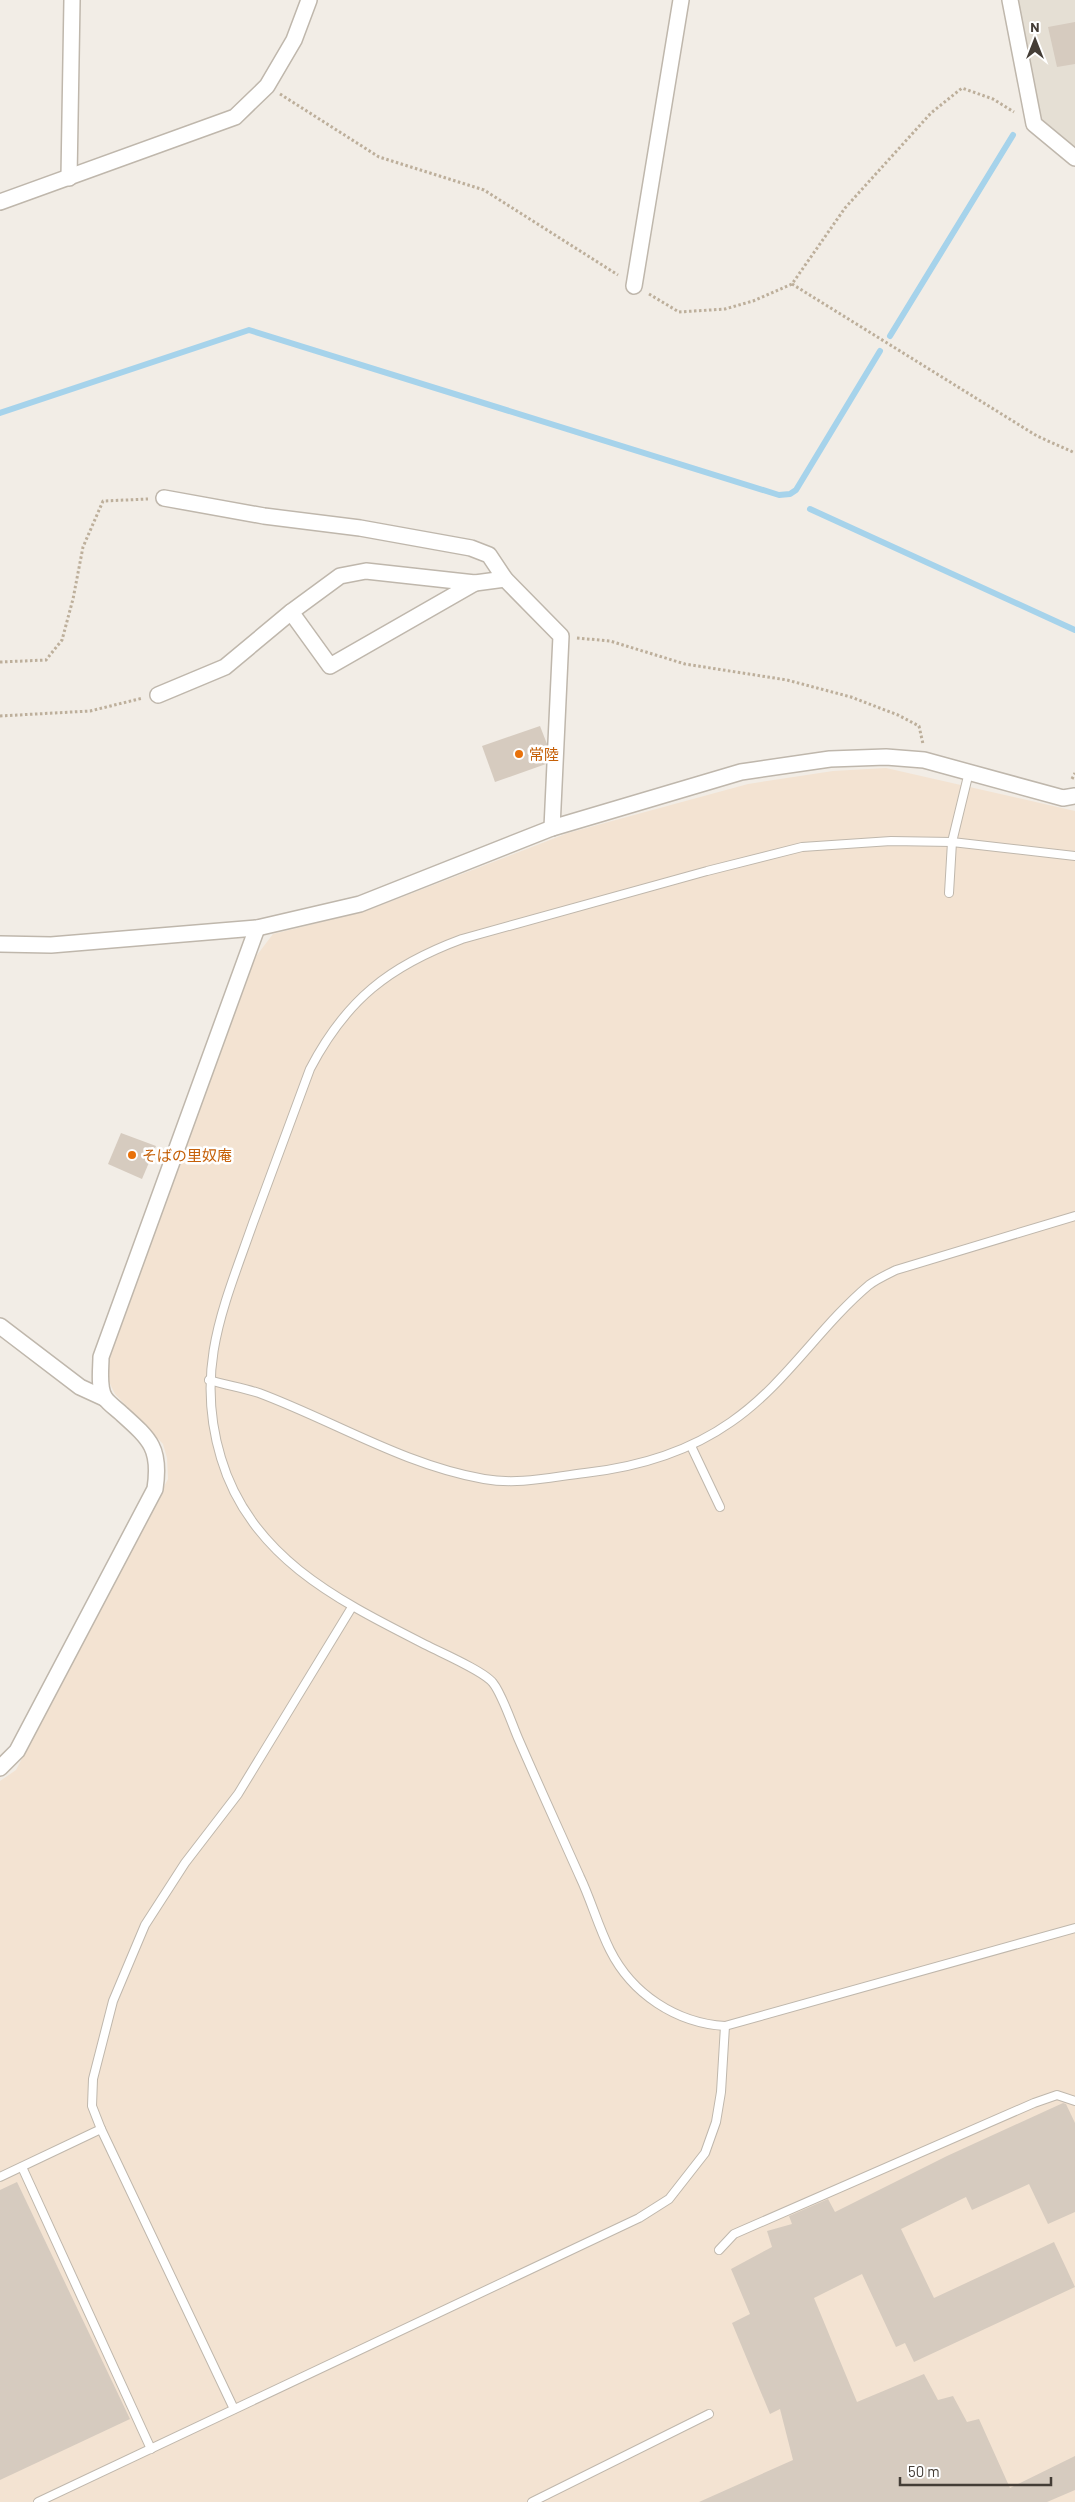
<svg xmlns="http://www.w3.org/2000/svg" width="1075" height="2502" font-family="Barlow,'Noto Sans JP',sans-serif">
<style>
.residential{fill:#e5dfd4}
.commercial{fill:#f3e3d2}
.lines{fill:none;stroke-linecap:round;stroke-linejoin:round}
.stream{stroke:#a6d3eb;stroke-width:6}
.building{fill:#d6cbbf}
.service-casing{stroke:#bfb7ac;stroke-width:10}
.minor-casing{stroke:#bfb7ac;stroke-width:18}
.path{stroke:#bdaf9b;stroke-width:3;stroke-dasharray:2.5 2.5;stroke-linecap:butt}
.service{stroke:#fff;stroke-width:8}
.minor{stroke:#fff;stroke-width:15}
.food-dot{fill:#e8710a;stroke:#fff;stroke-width:2}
.labels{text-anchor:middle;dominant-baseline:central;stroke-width:5;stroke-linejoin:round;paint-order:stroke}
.food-label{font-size:15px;fill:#c56008;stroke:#fff;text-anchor:start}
</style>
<rect width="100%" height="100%" fill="#f2ede6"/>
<polygon class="residential" points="1010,0 1075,0 1075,158 1034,124"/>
<polygon class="commercial" points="886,768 1075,811 1075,2502 0,2502 0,1781 16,1770 168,1479 167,1458 163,1444 115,1394 107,1378 107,1359 251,963 273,934 366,911 568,833 748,784 833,771"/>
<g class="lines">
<g class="stream">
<polyline points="890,336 1013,135"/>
<polyline points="0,413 249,330 779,495 790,494 796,490 880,351"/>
<polyline points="810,509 1075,630"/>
</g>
</g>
<g class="building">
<polygon points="1075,22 1075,64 1057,67 1048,27"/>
<polygon points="540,726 547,744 546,764 495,782 482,746"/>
<polygon points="121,1133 156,1146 142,1179 108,1164"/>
<polygon points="1063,2103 1066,2104 1075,2123 1075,2212 1048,2224 1029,2184 972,2210 966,2197 901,2229 934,2298 1054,2242 1075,2287 914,2362 905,2343 896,2347 862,2274 814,2298 857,2402 924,2374 938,2400 953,2396 967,2422 979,2419 1010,2488 1075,2456 1075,2490 1047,2502 699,2502 793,2460 780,2409 770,2414 732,2323 750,2314 731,2269 772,2247 767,2231 792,2224 789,2216 828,2199 835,2212 947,2156"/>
<polygon points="17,2182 130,2419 0,2480 0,2190"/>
</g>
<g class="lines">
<defs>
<g id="service">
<path d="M1075,856L952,842L891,841L802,847L707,871L462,939C389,966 346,1000 310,1069C291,1121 272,1172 253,1223C224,1306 194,1368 221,1458C251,1560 344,1603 430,1647C444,1654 485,1672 493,1683C502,1694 512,1724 518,1738C538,1784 559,1830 580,1877C591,1900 598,1926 610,1950C632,1994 676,2023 725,2026L1075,1928"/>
<polyline points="949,893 952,842 969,772"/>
<path d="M209,1380C226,1385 243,1388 259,1393C334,1421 404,1465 484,1479C519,1485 551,1477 585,1473C638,1467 687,1453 731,1422C785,1385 819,1327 869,1285C877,1279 888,1274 896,1270L1075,1216"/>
<polyline points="691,1446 720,1507"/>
<polyline points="22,2167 151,2449"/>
<polyline points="0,2177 101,2129"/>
<polyline points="719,2250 734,2234 1034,2103 1057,2095 1075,2101"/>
<polyline points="234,2409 101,2129 92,2106 93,2079 113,2001 145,1925 185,1863 238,1794 352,1607"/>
<polyline points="38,2502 639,2218 669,2199 705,2153 716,2122 721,2092 725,2026"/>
<polyline points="532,2502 709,2414"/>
</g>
<g id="minor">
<polyline points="1010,0 1034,124 1075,158"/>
<polyline points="69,178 72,0"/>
<polyline points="0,202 235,117 267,86 294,40 309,0"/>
<polyline points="634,286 681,0"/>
<polyline points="164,498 264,516 360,528 471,548 489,555 505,579 561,636 552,828"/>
<polyline points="291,612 330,666 475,583"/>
<polyline points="158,695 225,667 291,612 340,576 366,571 475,583 505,579"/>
<polyline points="0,944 51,945 257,928 360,904 552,828 741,772 830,759 886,757 924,760 1063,798 1075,796"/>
<polyline points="0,1326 80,1387 104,1398"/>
<path d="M0,1768L17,1751L155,1489C161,1449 151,1440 122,1414C117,1409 109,1404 105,1398C98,1388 101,1369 101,1357L257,928"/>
</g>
</defs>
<use href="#service" class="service-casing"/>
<use href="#minor" class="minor-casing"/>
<g class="path">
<polyline points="280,94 379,157 484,190 618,275"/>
<polyline points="792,284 1037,436 1075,453"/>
<polyline points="649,294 679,312 725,309 753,301 792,284 845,208 931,113 962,88 993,99 1014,112"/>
<polyline points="577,638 610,641 685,664 787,680 851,697 898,715 919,726 923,744"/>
<polyline points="0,662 46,660 62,640 73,599 83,547 103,501 148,499"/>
<polyline points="0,716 90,711 143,698"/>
<polyline points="1072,779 1075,773"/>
</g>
<use href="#service" class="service"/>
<use href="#minor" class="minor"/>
</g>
<g class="food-dot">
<circle cx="519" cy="754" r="5"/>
<circle cx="132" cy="1155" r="5"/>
</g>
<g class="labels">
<g class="food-label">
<text x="529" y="754">常陸</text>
<text x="142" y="1155">そばの里奴庵</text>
</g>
</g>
<g transform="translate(1035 40)" stroke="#ffffff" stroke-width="4" paint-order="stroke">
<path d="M0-4L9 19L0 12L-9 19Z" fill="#443d36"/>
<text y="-8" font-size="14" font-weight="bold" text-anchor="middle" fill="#443d36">N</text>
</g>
<path d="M900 2477v8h151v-8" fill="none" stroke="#443d36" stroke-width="2.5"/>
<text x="908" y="2477" font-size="15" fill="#443d36" stroke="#ffffff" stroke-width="4" paint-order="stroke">50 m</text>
</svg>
